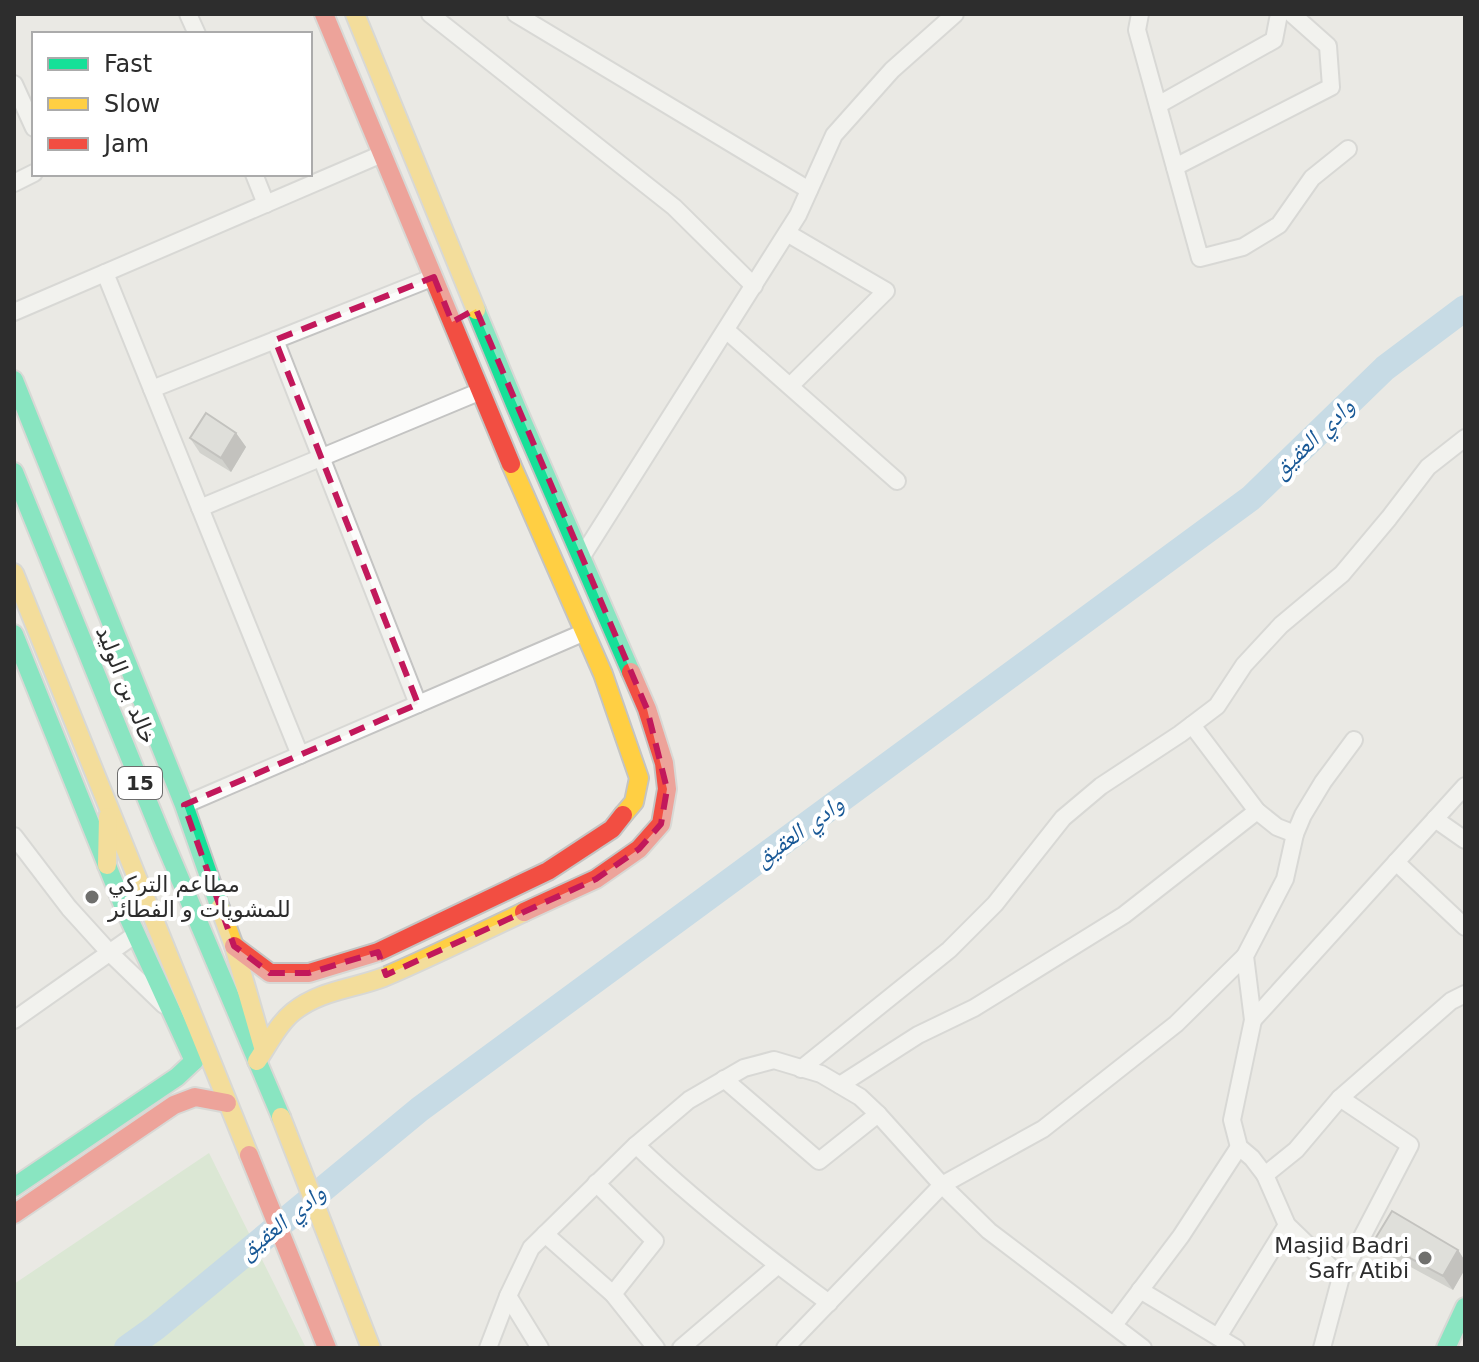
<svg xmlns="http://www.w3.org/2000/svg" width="1479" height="1362" font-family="'DejaVu Sans','Noto Naskh Arabic',sans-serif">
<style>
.green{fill:#c9e4c0}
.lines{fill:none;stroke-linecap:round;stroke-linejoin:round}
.river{stroke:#9dc9e6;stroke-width:26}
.street-casing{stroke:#c4c4c3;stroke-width:20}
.fast-casing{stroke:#c4c4c3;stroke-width:22}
.slow-casing{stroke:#c4c4c3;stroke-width:22}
.jam-casing{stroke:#c4c4c3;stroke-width:22}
.street{stroke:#fcfcfb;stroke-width:16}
.fast{stroke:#16e098;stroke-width:18}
.slow{stroke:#ffcf43;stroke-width:18}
.jam{stroke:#f24e42;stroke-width:18}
.wall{fill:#b5b5b2}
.shaded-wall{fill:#949391}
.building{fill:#d3d2cf;stroke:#949391;stroke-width:2}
.marked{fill:none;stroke:#c2185b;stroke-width:6;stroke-dasharray:16 10;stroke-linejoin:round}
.poi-dot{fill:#6f6f6d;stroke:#fff;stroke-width:3}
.labels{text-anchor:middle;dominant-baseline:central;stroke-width:8;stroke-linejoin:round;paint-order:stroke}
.shield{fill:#fff;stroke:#6c6c6c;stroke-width:2}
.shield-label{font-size:20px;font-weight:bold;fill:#2d2d2d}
.street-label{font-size:22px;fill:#2d2d2d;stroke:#fff}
.poi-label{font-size:22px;fill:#2d2d2d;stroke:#fff;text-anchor:start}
.water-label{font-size:24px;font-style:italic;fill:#185896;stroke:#fff}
</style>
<rect width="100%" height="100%" fill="#eae9e4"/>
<polygon class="green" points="209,1153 306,1348 14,1348 14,1284"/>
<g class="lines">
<polyline class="river" points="127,1348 155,1328 420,1109 1251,498 1385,368 1465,308"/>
<defs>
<g id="street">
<polyline points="188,14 197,34"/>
<polyline points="430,14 674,207 754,286"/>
<polyline points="516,14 809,190"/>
<polyline points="1140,14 1137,30 1200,258 1243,247 1279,225 1312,178 1348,149"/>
<polyline points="14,84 34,128"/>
<polyline points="1158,105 1274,40 1279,14"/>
<polyline points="1175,167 1331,87 1328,46 1292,14"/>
<polyline points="254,174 266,204"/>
<polyline points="14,183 34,173"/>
<polyline points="787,233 886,291 790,386"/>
<polyline points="105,273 300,755"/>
<polyline points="14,312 382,154"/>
<polyline points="726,330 897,481"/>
<polyline points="275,340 418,704"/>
<polyline points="152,389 434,277"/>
<polyline points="200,508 481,391"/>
<polyline points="581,558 798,215 834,135 892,70 955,14"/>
<polyline points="1192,725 1257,811 1277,827 1295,834"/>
<polyline points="1354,740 1323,782 1303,815 1295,834 1285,879 1245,956 1253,1020 1232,1120 1239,1147 1252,1158 1265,1175 1296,1150 1340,1098 1451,1001 1465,994"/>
<polyline points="184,805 585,632"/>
<polyline points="1435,819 1465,840"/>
<polyline points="14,836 69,908 109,952 164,1005"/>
<polyline points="1396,862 1465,927"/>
<polyline points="14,1020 136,934"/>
<polyline points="1253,1020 1465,786"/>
<polyline points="801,1069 949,950 995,904 1063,818 1101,786 1180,734 1217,706 1244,665 1281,625 1342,574 1389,518 1428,467 1465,438"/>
<polyline points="724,1079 819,1161 878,1114"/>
<polyline points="840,1085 918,1035 974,1008 1124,915 1257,811"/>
<path d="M636,1145C696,1203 762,1254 829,1303"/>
<polyline points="1265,1175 1287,1225 1341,1277"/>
<polyline points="596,1183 655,1241 613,1294"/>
<polyline points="545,1234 613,1294 656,1348"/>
<polyline points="1140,1290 1236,1348"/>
<polyline points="508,1296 540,1348"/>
<polyline points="1114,1325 1181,1236 1239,1147"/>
<polyline points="1218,1337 1287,1225"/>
<polyline points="488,1348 508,1296 531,1248 636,1145 689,1100 744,1068 774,1060 821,1074 860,1097 878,1114 942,1185 989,1231 1143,1348"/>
<polyline points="681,1348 777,1266"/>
<polyline points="785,1348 942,1185 1043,1129 1176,1024 1245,956"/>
<polyline points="1322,1348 1341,1277 1410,1145 1340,1098"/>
</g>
<g id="fast">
<polyline points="476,310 517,409 631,672"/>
<polyline points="14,380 184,805 220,908"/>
<polyline points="14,472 161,834 281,1117"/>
<polyline points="14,634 125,910 194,1061"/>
<polyline points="14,1187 177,1077 194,1061 199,1049"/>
<polyline points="1446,1348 1465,1307"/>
</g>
<g id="slow">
<polyline points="355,14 476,310"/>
<polyline points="511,464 603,674 639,778 634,802 623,815"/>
<polyline points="14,573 249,1155"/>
<polyline points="107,865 108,817"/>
<polyline points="220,908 234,946 263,1047"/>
<path d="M257,1061C268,1045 278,1024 293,1012C320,990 353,989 384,977C431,957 477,934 524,912"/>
<polyline points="281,1117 371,1348"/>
</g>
<g id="jam">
<polyline points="324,14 511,464"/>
<polyline points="524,912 596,879 639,849 661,824 667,789 664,763 647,709 631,672"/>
<polyline points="234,946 270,973 309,973 378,952 548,871 612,829 623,815"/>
<polyline points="249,1155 327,1348"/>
<polyline points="14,1214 174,1105 195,1097 227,1103"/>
</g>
</defs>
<use href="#street" class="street-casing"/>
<use href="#fast" class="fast-casing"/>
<use href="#slow" class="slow-casing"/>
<use href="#jam" class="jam-casing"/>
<use href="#street" class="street"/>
<use href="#fast" class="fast"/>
<use href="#slow" class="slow"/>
<use href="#jam" class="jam"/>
</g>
<g class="wall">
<polygon points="236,433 246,447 231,472 200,453 190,438"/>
<polygon points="1375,1239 1458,1250 1465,1261 1465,1269 1453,1290 1385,1253"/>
</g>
<g class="shaded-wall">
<polygon points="236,433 246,447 231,472 221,458"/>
<polygon points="1458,1250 1465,1261 1465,1269 1453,1290 1443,1276"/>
</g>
<g class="building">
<polygon points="206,413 236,433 221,458 190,438"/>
<polygon points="1392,1211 1458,1250 1443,1276 1375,1239"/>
</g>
<path d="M0 0H1479V1362H0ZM434,277L452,322L476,309L647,709L667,789L661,824L639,849L596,879L386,975L378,952L309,973H270L234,946L184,805L418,704L275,340Z" fill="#eae9e4" fill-opacity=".55" fill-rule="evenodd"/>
<path class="marked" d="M434,277L452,322L476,309L647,709L667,789L661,824L639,849L596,879L386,975L378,952L309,973H270L234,946L184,805L418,704L275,340Z"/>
<g class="poi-dot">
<circle cx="92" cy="897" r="8"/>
<circle cx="1425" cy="1258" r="8"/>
</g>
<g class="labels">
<rect class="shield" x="118" y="767" width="44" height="32" rx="6"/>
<g class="shield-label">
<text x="140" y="783">15</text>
</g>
<g class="street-label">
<text transform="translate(126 685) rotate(68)">خالد بن الوليد</text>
</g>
<g class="poi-label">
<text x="108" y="884">مطاعم التركي<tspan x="108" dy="25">للمشويات و الفطائر</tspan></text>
<text x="1409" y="1245" text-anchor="end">Masjid Badri<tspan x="1409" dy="25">Safr Atibi</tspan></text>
</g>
<g class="water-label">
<text transform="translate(1313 438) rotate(-44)">وادي العقيق</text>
<text transform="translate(799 831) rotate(-36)">وادي العقيق</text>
<text transform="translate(282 1222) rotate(-39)">وادي العقيق</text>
</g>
</g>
<rect width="1479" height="1362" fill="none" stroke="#2d2d2d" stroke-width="32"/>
<rect x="32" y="32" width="280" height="144" fill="#ffffff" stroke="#ababab" stroke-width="2"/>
<rect x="48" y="58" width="40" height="12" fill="#16e098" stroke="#ababab" stroke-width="2"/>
<text x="104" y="72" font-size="24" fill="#2d2d2d">Fast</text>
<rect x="48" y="98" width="40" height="12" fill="#ffcf43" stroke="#ababab" stroke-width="2"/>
<text x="104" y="112" font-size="24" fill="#2d2d2d">Slow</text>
<rect x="48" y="138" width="40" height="12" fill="#f24e42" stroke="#ababab" stroke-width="2"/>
<text x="104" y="152" font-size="24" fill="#2d2d2d">Jam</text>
</svg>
